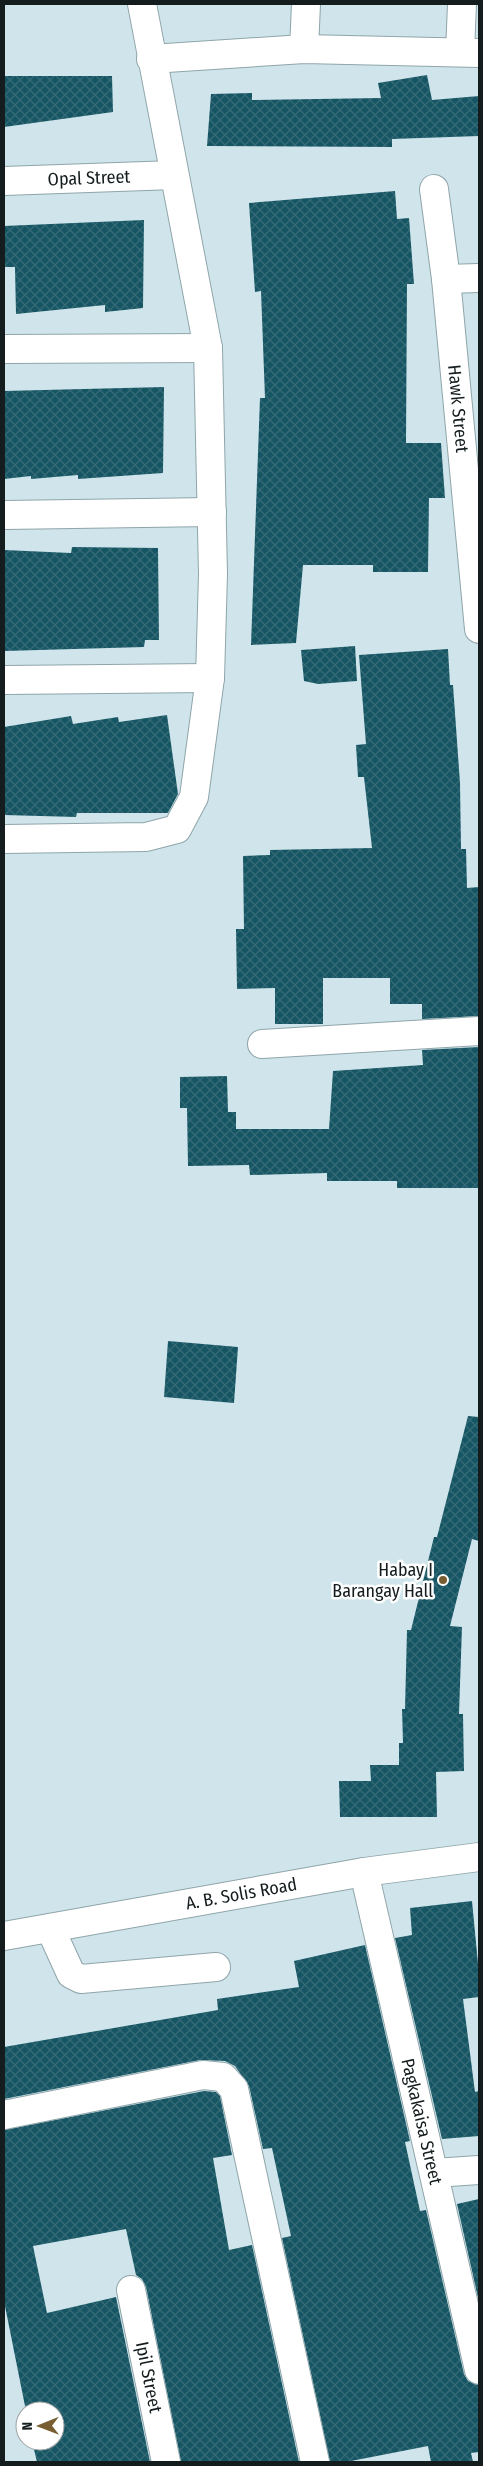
<svg xmlns="http://www.w3.org/2000/svg" width="483" height="2466" font-family="'Fira Sans Condensed',sans-serif">
<style>
.building{fill:url(#building-cross-hatch)}
.lines{fill:none;stroke-linecap:round;stroke-linejoin:round}
.minor-casing{stroke:#8fa5aa;stroke-width:30}
.minor{stroke:#fff;stroke-width:28}
.poi-dot{fill:#775d2f;stroke:#fff;stroke-width:2}
.labels{text-anchor:middle;dominant-baseline:central;stroke-width:5;stroke-linejoin:round;paint-order:stroke}
.street-label{font-size:18px;fill:#141c1e;stroke:#fff}
.poi-label{font-size:18px;fill:#141c1e;stroke:#fff;text-anchor:end}
</style>
<defs>
<pattern id="building-cross-hatch" width="8" height="8" patternUnits="userSpaceOnUse" patternTransform="scale(1.25)"><rect width="8" height="8" fill="#165664"/><path d="M0 0l8 8M0 8l8-8" fill="none" stroke="#366a76"/></pattern>
</defs>
<rect width="100%" height="100%" fill="#cfe5eb"/>
<g class="building">
<polygon points="427,75 432,100 479,96 479,136 392,139 392,147 207,146 211,94 252,93 252,100 381,98 378,83"/>
<polygon points="4,76 112,76 113,112 4,127"/>
<polygon points="395,191 397,219 409,218 414,284 407,284 406,443 441,443 445,498 429,498 428,572 373,572 373,565 303,565 296,643 251,645 260,398 265,398 261,291 255,292 249,203"/>
<polygon points="144,220 143,308 105,312 105,305 16,314 15,267 4,267 4,226"/>
<polygon points="164,387 163,473 78,479 78,475 31,479 31,476 4,479 4,391"/>
<polygon points="72,547 158,548 159,640 145,640 144,647 4,651 4,550 71,553"/>
<polygon points="355,646 357,681 318,684 304,681 301,650"/>
<polygon points="448,649 450,685 453,685 460,783 461,849 466,849 467,888 479,887 479,1016 422,1019 422,1004 390,1004 390,978 323,978 323,1024 275,1024 275,988 237,989 236,929 244,929 243,856 270,855 270,850 372,848 364,777 358,777 356,745 366,744 359,655"/>
<polygon points="167,715 178,794 168,813 77,813 76,817 4,815 4,727 71,716 73,724 118,717 119,722"/>
<polygon points="479,1047 479,1188 397,1188 397,1181 327,1181 327,1173 250,1175 249,1165 188,1166 187,1108 180,1108 180,1077 227,1076 228,1112 236,1112 236,1129 329,1129 333,1071 423,1065 422,1050"/>
<polygon points="168,1341 238,1347 234,1403 164,1397"/>
<polygon points="468,1416 479,1417 479,1541 472,1539 450,1626 462,1627 459,1714 463,1714 464,1771 436,1772 437,1817 340,1817 339,1781 371,1781 370,1765 399,1765 399,1743 403,1743 402,1709 405,1709 407,1630 411,1630 434,1537 437,1537"/>
<polygon points="472,1901 479,1974 479,1997 463,1999 475,2092 479,2091 479,2136 442,2139 395,1938 412,1935 410,1908"/>
<polygon points="365,1945 410,2141 405,2142 420,2211 426,2210 464,2374 468,2381 479,2385 479,2452 471,2453 473,2462 431,2462 428,2446 346,2462 330,2462 282,2238 291,2236 272,2148 263,2149 249,2086 235,2066 225,2061 200,2060 4,2099 4,2047 218,2010 217,1999 299,1987 294,1961"/>
<polygon points="204,2091 216,2092 220,2096 232,2155 213,2158 229,2250 252,2245 299,2462 181,2462 146,2287 142,2279 136,2275 126,2229 33,2246 47,2313 116,2297 150,2462 37,2462 32,2441 55,2441 55,2411 26,2411 4,2301 4,2130"/>
<polygon points="479,2199 479,2302 457,2204"/>
</g>
<g class="lines">
<defs>
<g id="minor">
<polyline points="304,49 306,4"/>
<polyline points="460,52 462,4"/>
<polyline points="151,59 304,49 479,53"/>
<path id="s1" d="M4,181L174,175"/>
<path id="s2" d="M434,189L446,279L479,629"/>
<polyline points="446,279 479,278"/>
<polyline points="4,349 208,348"/>
<polyline points="4,515 212,512"/>
<polyline points="4,680 210,678"/>
<polyline points="4,839 146,837 177,829 194,797 210,678 213,574 208,348 142,4"/>
<polyline points="262,1044 479,1031"/>
<path id="s3" d="M364,1872L479,2370"/>
<polyline points="50,1928 71,1974 81,1979 216,1967"/>
<path id="s4" d="M4,1936L364,1872L479,1857"/>
<polyline points="4,2115 203,2075 223,2077 234,2089 315,2462"/>
<polyline points="434,2173 479,2170"/>
<path id="s5" d="M131,2290L166,2462"/>
</g>
</defs>
<use href="#minor" class="minor-casing"/>
<use href="#minor" class="minor"/>
</g>
<circle class="poi-dot" cx="443" cy="1580" r="5"/>
<g class="labels">
<g class="street-label">
<text stroke="none"><textPath href="#s1" startOffset="85">Opal Street</textPath></text>
<text stroke="none"><textPath href="#s2" startOffset="221">Hawk Street</textPath></text>
<text stroke="none"><textPath href="#s4" startOffset="241">A. B. Solis Road</textPath></text>
<text stroke="none"><textPath href="#s3" startOffset="256">Pagkakaisa Street</textPath></text>
<text stroke="none"><textPath href="#s5" startOffset="89">Ipil Street</textPath></text>
</g>
<g class="poi-label">
<text x="433" y="1570">Habay I<tspan x="433" dy="21">Barangay Hall</tspan></text>
</g>
</g>
<rect width="483" height="2466" fill="none" stroke="#141c1e" stroke-width="10"/>
<g transform="translate(40 2426) rotate(269)"><circle r="24" fill="#ffffff" stroke="#a1a4a5"/>
<path d="M0-4L9 19L0 12L-9 19Z" fill="#775d2f"/>
<text y="-8" font-size="14" font-weight="bold" text-anchor="middle" fill="#141c1e">N</text>
</g>
</svg>
